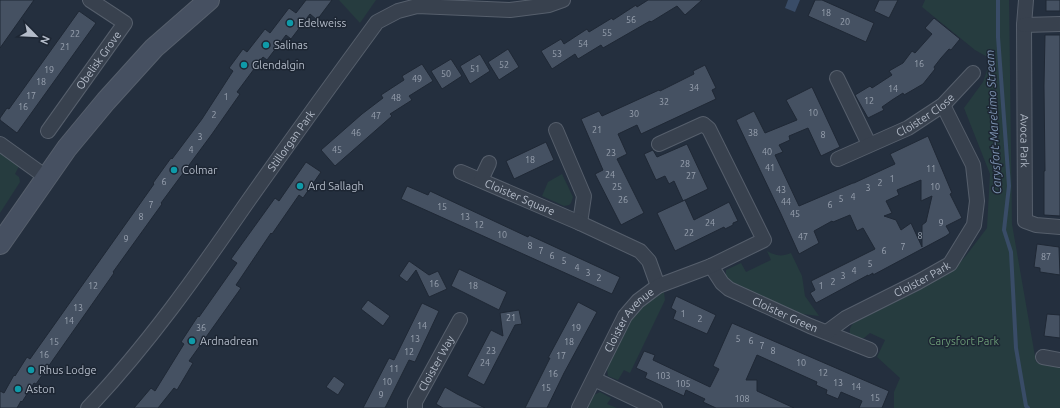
<svg xmlns="http://www.w3.org/2000/svg" width="1060" height="408" font-family="Ubuntu,sans-serif">
<style>
.green{fill:#263c3f}
.water{fill:#394c67}
.lines{fill:none;stroke-linecap:round;stroke-linejoin:round}
.stream{stroke:#394c67;stroke-width:4}
.building{fill:#455162;stroke:#1f2835;fill-rule:evenodd}
.minor-casing{stroke:#565f6c;stroke-width:16}
.secondary-casing{stroke:#565f6c;stroke-width:22}
.minor{stroke:#38414e;stroke-width:14}
.secondary{stroke:#465061;stroke-width:20}
.culture-dot{fill:#0f9aa8;stroke:#1d2633;stroke-width:1.5}
.labels{text-anchor:middle;dominant-baseline:central;stroke-width:3;stroke-linejoin:round;paint-order:stroke}
.number-label{font-size:9px;fill:#98a1af}
.poi-label{font-size:11px;fill:#b4bcc9;stroke:#1d2633;text-anchor:start}
.street-label{font-size:11px;fill:#b4bcc9;stroke:#1d2633}
.park-label{font-size:11px;fill:#6b9a76;stroke:#1d2633}
.water-label{font-size:12px;font-style:italic;fill:#7c92b1;stroke:#1d2633}
</style>
<rect width="100%" height="100%" fill="#242f3e"/>
<g class="green">
<polygon points="339,0 376,0 360,23"/>
<path d="M925,0H1009L1012,224L1036,362L1060,367V408H894V392L900,378L877,357L885,340L870,333L864,338L858,339L850,334C849,328 851,325 856,321L951,272L965,257L987,228L990,174L964,108L983,82L991,59L975,50L922,7Z"/>
<polygon points="0,153 19,166 15,174 19,177 20,182 0,213"/>
<polygon points="562,174 573,197 571,203 569,205 564,206 542,196 548,182"/>
<path d="M767,251C776,256 782,257 791,253L802,276L805,296L819,316L802,314L743,288L728,280L726,276V270L741,263L746,272L771,260Z"/>
<polygon points="664,292 665,300 630,373 624,370 618,380 608,376 607,369 631,321 638,309 653,298"/>
<polygon points="600,392 611,398 607,404 617,408 588,408 594,395"/>
</g>
<polygon class="water" points="788,0 800,0 795,12 785,8"/>
<g class="lines">
<polyline class="stream" points="998,0 998,37 1009,186 1004,230 1011,252 1016,348 1026,406 1028,408"/>
</g>
<g class="building">
<polygon points="0,0 34,0 0,48"/>
<polygon points="306,0 332,0 317,20 310,14 291,39 286,35 267,60 263,57 237,92 240,94 212,134 161,203 162,204 113,272 114,273 36,384 34,383 22,402 21,401 17,408 0,408 0,391 4,393 14,375 15,376 27,357 30,359 154,184 153,183 171,158 172,159 202,119 233,71 229,68 243,49 247,52 265,29 270,33 289,8 296,13"/>
<polygon points="648,0 702,0 685,15 677,6 651,22 650,21 603,48 601,45 578,59 575,54 552,69 541,51 561,39 564,44 587,29 589,32 612,18 613,20 636,5 637,7"/>
<polygon points="815,0 822,0 874,23 866,42 808,16"/>
<polygon points="879,0 898,0 889,18 874,11"/>
<rect x="1046" y="0" width="14" height="11"/>
<polygon points="79,11 96,23 17,133 0,120 0,118 7,108 9,109"/>
<polygon points="934,18 960,39 951,50 949,49 941,58 934,67 935,69 923,84 904,95 903,93 892,100 882,107 884,110 868,118 855,95 870,86 872,88 892,75 889,71 903,63 912,51 915,53 932,34 925,28"/>
<polygon points="1045,35 1060,35 1060,216 1044,215 1044,171 1045,171 1044,86"/>
<polygon points="508,49 519,67 499,80 488,62"/>
<polygon points="480,54 490,71 470,84 460,66"/>
<polygon points="451,59 462,76 442,89 431,71"/>
<polygon points="422,64 433,81 409,96 412,100 390,114 392,116 335,166 321,150 362,114 383,98 381,95 404,80 402,76"/>
<polygon points="705,65 716,88 712,90 716,99 641,134 637,125 618,134 627,154 617,159 644,213 621,225 595,174 603,170 581,119 599,111 602,116 659,90 660,91 694,74 693,71"/>
<path d="M812,87L840,147L821,156L808,128L789,136L790,140L779,145L783,152L775,155L799,206L853,183H854L895,164L890,154L928,136L952,193L950,194L962,218L946,226L950,233L946,236L873,275V273L868,276V275L816,303L810,293L815,290L811,281L875,249L863,228L857,231L850,215L833,222L832,221L814,231L819,243L799,254L781,214L736,120L754,111L765,133L797,120L786,100ZM921,180V201L932,196L926,222L922,225V247L911,223L901,230L896,220L884,216L892,213L886,201L899,195L897,190Z"/>
<polygon points="546,142 554,160 514,179 506,161"/>
<polygon points="687,144 708,189 683,201 674,181 669,184 665,176 656,180 644,154 653,150 657,157"/>
<polygon points="306,162 321,172 303,198 299,195 272,234 271,233 236,285 241,288 189,361 193,363 177,390 174,388 158,408 134,408 151,388 155,391 184,344 181,342 198,316 199,317 237,263 231,259 275,198 279,201"/>
<polygon points="407,186 428,195 430,191 528,237 529,235 620,277 612,294 401,199"/>
<polygon points="685,200 694,220 729,202 738,221 733,223 733,225 725,229 724,227 675,251 657,213"/>
<polygon points="1037,244 1059,247 1060,275 1040,272 1040,268 1034,267"/>
<polygon points="409,261 429,275 438,271 447,289 429,297 416,270 407,282 399,276"/>
<polygon points="459,269 507,292 499,310 451,286"/>
<polygon points="676,296 716,315 707,334 673,319 676,311 671,308"/>
<polygon points="368,300 390,316 383,326 361,309"/>
<polygon points="578,302 597,312 564,373 547,408 525,408 550,358 548,358"/>
<polygon points="422,303 439,311 415,362 409,360 385,408 363,408 389,358 394,360"/>
<polygon points="519,310 522,324 515,325 484,385 467,376 491,330 503,336 500,313"/>
<polygon points="1047,314 1060,315 1060,338 1044,336"/>
<polygon points="732,323 889,391 882,408 859,408 862,401 841,392 838,399 826,394 827,390 816,385 817,382 757,355 746,380 757,380 757,391 794,408 716,408 703,402 705,399 686,390 684,396 645,378 647,373 636,368 644,351 655,355 653,360 710,387 719,369 713,366"/>
<polygon points="334,376 345,384 338,395 326,387"/>
<polygon points="445,387 457,394 485,408 443,408 436,404"/>
</g>
<g class="lines">
<defs>
<g id="minor">
<path id="s1" d="M1026,0L1024,25L1025,221L1036,225L1060,227"/>
<polyline points="1024,25 1060,24"/>
<polyline points="837,78 869,144"/>
<polyline points="556,130 584,196 580,223"/>
<path id="s2" d="M48,131L125,23L90,0"/>
<polyline points="0,144 46,177"/>
<path id="s3" d="M838,159L908,128L943,105L973,73"/>
<path id="s4" d="M461,172L580,223L640,251L649,261L658,286"/>
<polyline points="481,180 489,163"/>
<path id="s5" d="M711,266L722,283L729,289L810,326L870,350"/>
<path id="s6" d="M827,332L846,318L918,282L950,264L974,225L977,201L973,165L943,105"/>
<polyline points="1043,357 1060,360"/>
<polyline points="594,379 655,408"/>
<path id="s7" d="M88,408C147,346 197,275 246,204C289,143 333,82 377,22L398,11L417,6L510,10L549,5L563,0"/>
<path id="s8" d="M415,408V402L460,320"/>
<path id="s9" d="M579,408L625,316L638,301L658,286L711,266L764,240L709,129L703,124L659,144"/>
</g>
<polyline id="secondary" points="0,244 67,148 106,101 154,48 209,0"/>
</defs>
<use href="#minor" class="minor-casing"/>
<use href="#secondary" class="secondary-casing"/>
<use href="#minor" class="minor"/>
<use href="#secondary" class="secondary"/>
</g>
<g class="culture-dot">
<circle cx="290" cy="23" r="4"/>
<circle cx="266" cy="45" r="4"/>
<circle cx="244" cy="65" r="4"/>
<circle cx="174" cy="170" r="4"/>
<circle cx="300" cy="186" r="4"/>
<circle cx="192" cy="341" r="4"/>
<circle cx="31" cy="370" r="4"/>
<circle cx="18" cy="389" r="4"/>
</g>
<g class="labels">
<g class="number-label">
<text x="826" y="13">18</text>
<text x="631" y="20">56</text>
<text x="845" y="22">20</text>
<text x="607" y="33">55</text>
<text x="75" y="34">22</text>
<text x="583" y="44">54</text>
<text x="65" y="47">21</text>
<text x="557" y="54">53</text>
<text x="919" y="64">16</text>
<text x="504" y="65">52</text>
<text x="475" y="69">51</text>
<text x="49" y="70">19</text>
<text x="446" y="74">50</text>
<text x="417" y="79">49</text>
<text x="41" y="82">18</text>
<text x="694" y="88">34</text>
<text x="893" y="89">14</text>
<text x="31" y="96">17</text>
<text x="226" y="97">1</text>
<text x="396" y="98">48</text>
<text x="869" y="101">12</text>
<text x="664" y="102">32</text>
<text x="23" y="107">16</text>
<text x="813" y="113">10</text>
<text x="634" y="114">30</text>
<text x="214" y="115">2</text>
<text x="376" y="116">47</text>
<text x="597" y="130">21</text>
<text x="356" y="133">46</text>
<text x="753" y="133">38</text>
<text x="823" y="135">8</text>
<text x="200" y="137">3</text>
<text x="191" y="150">4</text>
<text x="337" y="150">45</text>
<text x="767" y="152">40</text>
<text x="611" y="153">23</text>
<text x="530" y="160">18</text>
<text x="685" y="164">28</text>
<text x="770" y="168">41</text>
<text x="931" y="169">11</text>
<text x="610" y="175">24</text>
<text x="691" y="176">27</text>
<text x="892" y="179">1</text>
<text x="164" y="182">6</text>
<text x="880" y="183">2</text>
<text x="617" y="187">25</text>
<text x="935" y="187">10</text>
<text x="868" y="188">3</text>
<text x="781" y="190">43</text>
<text x="853" y="197">4</text>
<text x="841" y="199">5</text>
<text x="623" y="200">26</text>
<text x="786" y="202">44</text>
<text x="151" y="205">7</text>
<text x="830" y="205">6</text>
<text x="442" y="207">15</text>
<text x="795" y="214">45</text>
<text x="141" y="217">8</text>
<text x="465" y="217">13</text>
<text x="710" y="223">24</text>
<text x="941" y="223">9</text>
<text x="479" y="225">12</text>
<text x="689" y="233">22</text>
<text x="502" y="235">10</text>
<text x="920" y="236">8</text>
<text x="803" y="237">47</text>
<text x="126" y="239">9</text>
<text x="530" y="246">8</text>
<text x="903" y="247">7</text>
<text x="541" y="251">7</text>
<text x="884" y="251">6</text>
<text x="552" y="256">6</text>
<text x="1046" y="257">87</text>
<text x="564" y="261">5</text>
<text x="870" y="264">5</text>
<text x="577" y="268">4</text>
<text x="854" y="271">4</text>
<text x="588" y="273">3</text>
<text x="843" y="276">3</text>
<text x="599" y="278">2</text>
<text x="833" y="282">2</text>
<text x="434" y="284">16</text>
<text x="93" y="286">12</text>
<text x="473" y="286">18</text>
<text x="821" y="286">1</text>
<text x="78" y="308">13</text>
<text x="683" y="314">1</text>
<text x="511" y="318">21</text>
<text x="700" y="319">2</text>
<text x="69" y="321">14</text>
<text x="422" y="326">14</text>
<text x="201" y="328">36</text>
<text x="576" y="328">19</text>
<text x="415" y="339">13</text>
<text x="738" y="339">5</text>
<text x="751" y="341">6</text>
<text x="54" y="342">15</text>
<text x="569" y="342">18</text>
<text x="762" y="346">7</text>
<text x="491" y="351">23</text>
<text x="773" y="351">8</text>
<text x="409" y="352">12</text>
<text x="44" y="355">16</text>
<text x="561" y="356">17</text>
<text x="485" y="363">24</text>
<text x="801" y="363">10</text>
<text x="394" y="369">11</text>
<text x="823" y="373">12</text>
<text x="553" y="374">16</text>
<text x="663" y="376">103</text>
<text x="387" y="382">10</text>
<text x="838" y="383">13</text>
<text x="683" y="384">105</text>
<text x="856" y="387">14</text>
<text x="546" y="388">15</text>
<text x="381" y="395">9</text>
<text x="875" y="398">15</text>
<text x="742" y="399">108</text>
</g>
<g class="poi-label">
<text x="298" y="23">Edelweiss</text>
<text x="274" y="45">Salinas</text>
<text x="252" y="65">Glendalgin</text>
<text x="182" y="170">Colmar</text>
<text x="308" y="186">Ard Sallagh</text>
<text x="200" y="341">Ardnadrean</text>
<text x="39" y="370">Rhus Lodge</text>
<text x="26" y="389">Aston</text>
</g>
<g class="street-label">
<text stroke="none"><textPath href="#s2" startOffset="87">Obelisk Grove</textPath></text>
<text stroke="none"><textPath href="#s3" startOffset="98">Cloister Close</textPath></text>
<text stroke="none"><textPath href="#s7" startOffset="336">Stillorgan Park</textPath></text>
<text stroke="none"><textPath href="#s1" startOffset="141">Avoca Park</textPath></text>
<text stroke="none"><textPath href="#s4" startOffset="64">Cloister Square</textPath></text>
<text stroke="none"><textPath href="#s6" startOffset="109">Cloister Park</textPath></text>
<text stroke="none"><textPath href="#s5" startOffset="91">Cloister Green</textPath></text>
<text stroke="none"><textPath href="#s9" startOffset="102">Cloister Avenue</textPath></text>
<text stroke="none"><textPath href="#s8" startOffset="50">Cloister Way</textPath></text>
</g>
<g class="park-label">
<text x="964" y="341">Carysfort Park</text>
</g>
<g class="water-label">
<text transform="translate(993 122) rotate(-93)">Carysfort-Maretimo Stream</text>
</g>
</g>
<g transform="translate(36 36) rotate(114)" stroke="#1d2633" stroke-width="3" paint-order="stroke">
<path d="M0-3L7 15L0 10L-7 15Z" fill="#b4bcc9"/>
<text y="-6" font-size="11" font-weight="bold" text-anchor="middle" fill="#b4bcc9">N</text>
</g>
</svg>
